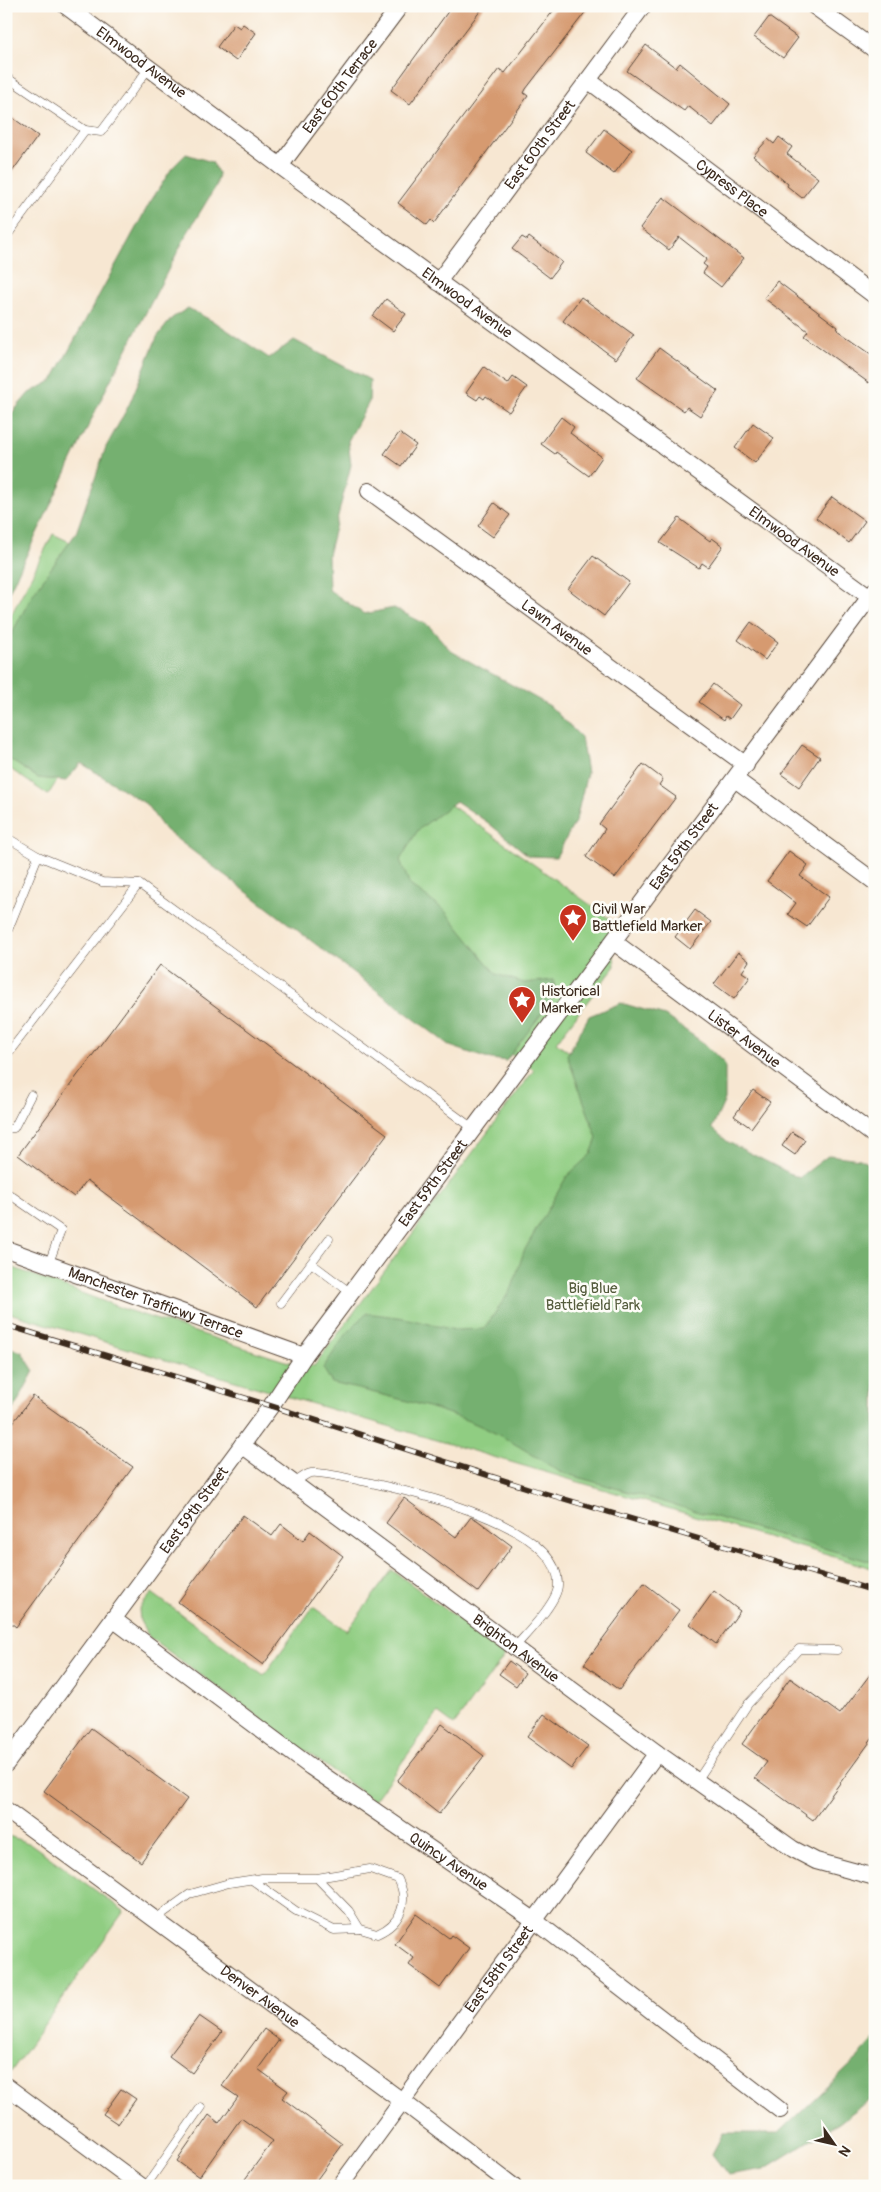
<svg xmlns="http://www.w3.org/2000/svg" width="881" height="2192" font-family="Pangolin,sans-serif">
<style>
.green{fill:#90cd82;stroke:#667c50}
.forest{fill:#74b070;stroke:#586d47}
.building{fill:#d69a70}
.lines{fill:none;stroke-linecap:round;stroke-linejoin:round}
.service-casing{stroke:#574639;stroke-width:9}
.minor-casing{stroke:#574639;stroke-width:18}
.service{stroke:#fff;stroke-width:8}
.minor{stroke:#fff;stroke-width:16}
.rail-casing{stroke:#3b2a1e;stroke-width:5.5}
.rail{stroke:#fdfcf7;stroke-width:4;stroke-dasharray:11;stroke-linecap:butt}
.labels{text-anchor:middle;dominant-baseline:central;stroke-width:5;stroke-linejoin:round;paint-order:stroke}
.street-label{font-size:15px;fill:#3b2a1e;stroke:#fdfcf7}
.poi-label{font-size:15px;fill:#3b2a1e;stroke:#fdfcf7;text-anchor:start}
.park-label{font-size:15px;fill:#545b3c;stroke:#fdfcf7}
</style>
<rect width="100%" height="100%" fill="#fdfcf7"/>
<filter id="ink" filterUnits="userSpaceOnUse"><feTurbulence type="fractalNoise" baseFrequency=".02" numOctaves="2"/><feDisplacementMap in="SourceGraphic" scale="10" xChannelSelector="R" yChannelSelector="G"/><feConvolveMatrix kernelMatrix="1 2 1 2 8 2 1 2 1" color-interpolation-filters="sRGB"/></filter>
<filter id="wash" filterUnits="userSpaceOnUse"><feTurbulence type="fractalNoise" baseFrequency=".0096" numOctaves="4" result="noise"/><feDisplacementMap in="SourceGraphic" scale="20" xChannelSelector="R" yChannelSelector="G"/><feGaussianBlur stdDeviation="1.12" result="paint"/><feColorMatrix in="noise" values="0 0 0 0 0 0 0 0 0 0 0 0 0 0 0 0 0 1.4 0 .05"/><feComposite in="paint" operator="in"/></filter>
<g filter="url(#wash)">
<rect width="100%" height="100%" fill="#f7e7d2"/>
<g class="green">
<polygon points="53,534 147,579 241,655 610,919 615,966 556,1042 875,1280 875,1569 245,1384 6,1312 6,1265 124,1309 285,1361 314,1366 534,1070 75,752 48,795 6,766 6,625"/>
<polygon points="392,1570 506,1654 454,1725 438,1713 374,1801 149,1637 140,1621 139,1609 152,1593 264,1675 313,1607 347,1631"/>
<polygon points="6,1835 31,1844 124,1911 8,2076"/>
</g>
<g class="forest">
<polygon points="186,154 212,162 219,174 216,186 188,232 106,389 6,598 6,420 29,393 52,381 149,204 172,168"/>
<polygon points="188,308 218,324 269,358 294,340 370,380 369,402 348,441 351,465 328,555 329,590 364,614 394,608 429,626 451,651 550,706 581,737 587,773 576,820 556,857 529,856 487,822 456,801 418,830 400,860 410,885 445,911 496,974 524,983 553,980 557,993 506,1061 485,1058 450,1046 165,830 146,804 81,763 66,781 38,778 6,757 6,644 33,594 76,533 106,447 129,405 157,337 172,318"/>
<path d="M621,1003L665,1016L705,1044L725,1064V1100L712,1128L728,1142L799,1178L829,1155L860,1159L875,1167V1563L560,1472C533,1455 506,1437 476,1424C431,1405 380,1394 332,1383L323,1368L344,1337L366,1313L404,1318L455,1330L484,1329L512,1288L524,1251L567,1176L591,1154L597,1138L567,1055L589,1016Z"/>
<polygon points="6,1346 22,1352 34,1371 15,1407 6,1416"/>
<polygon points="875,2037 875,2095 839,2123 764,2169 728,2175 712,2154 723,2133 779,2133 859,2057"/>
</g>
<g id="blocks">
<g class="building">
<polygon points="452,6 484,6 410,104 391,90"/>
<polygon points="557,6 590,6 526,89 524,93 528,96 457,192 434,223 431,220 427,225 398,203 499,69 505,73"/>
<polygon points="769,17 798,38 783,58 754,37"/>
<polygon points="234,24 240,28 243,24 256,33 236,61 217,47"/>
<polygon points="646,45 676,68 680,63 730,104 713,126 688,106 684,111 627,71"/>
<polygon points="6,113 38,136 6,180"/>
<polygon points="604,129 632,150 614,174 586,153"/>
<polygon points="779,137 792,147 787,154 818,178 802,198 787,186 788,184 753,156 768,139 774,144"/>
<polygon points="663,197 744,258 721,287 703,273 707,267 703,264 707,259 679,237 669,250 640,228"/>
<polygon points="522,237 527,240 529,237 562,262 550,278 512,249"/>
<polygon points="777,281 838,327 837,330 875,357 875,375 869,383 804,336 808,331 764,298"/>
<polygon points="581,297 634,335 616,359 563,321"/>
<polygon points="386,299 406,314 393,331 373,316"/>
<polygon points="659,348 718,391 700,416 687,407 684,411 637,378"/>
<polygon points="484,367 508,384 513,377 527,387 509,412 486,396 484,399 480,396 477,400 466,393"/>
<polygon points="561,417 574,427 570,433 602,457 589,476 556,452 555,454 541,444"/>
<polygon points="753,423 774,438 755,463 735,448"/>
<polygon points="399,433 416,445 401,466 384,454"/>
<polygon points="832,497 865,521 849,543 816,518"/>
<polygon points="494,503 510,515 493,537 478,526"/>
<polygon points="679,518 710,541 712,538 723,546 708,567 702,563 699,568 660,543"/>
<polygon points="593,556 629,582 604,616 568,589"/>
<polygon points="751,622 778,642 765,660 738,640"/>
<polygon points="713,684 740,705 730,719 726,716 724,720 699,702"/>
<polygon points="802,745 820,757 799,787 781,774"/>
<polygon points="643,764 663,779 659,785 676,797 615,878 586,857 605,829 599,824"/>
<polygon points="789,851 808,865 800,876 829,897 807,927 788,914 796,903 767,881"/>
<polygon points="695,910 711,922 690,949 675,937"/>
<polygon points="738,952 749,961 742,972 750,977 734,999 714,984"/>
<polygon points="160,965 387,1134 257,1307 87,1180 74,1197 18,1155"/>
<polygon points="753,1090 770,1102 751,1128 734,1116"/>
<polygon points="792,1132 805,1140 795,1155 782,1146"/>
<polygon points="33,1396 133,1467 16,1627 6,1619 6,1432"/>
<polygon points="404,1498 456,1537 471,1517 477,1520 512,1546 478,1592 386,1523"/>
<polygon points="243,1515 272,1536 281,1524 303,1541 310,1531 343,1556 263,1665 178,1602"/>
<polygon points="644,1583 679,1610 619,1690 584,1664"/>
<polygon points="714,1591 740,1611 716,1644 690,1624"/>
<polygon points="509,1661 525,1673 516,1686 499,1674"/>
<polygon points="875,1668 875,1735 813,1820 755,1778 767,1762 742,1744 790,1678 840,1714"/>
<polygon points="544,1714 588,1746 571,1769 527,1737"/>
<polygon points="442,1724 484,1756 439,1814 397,1781"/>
<polygon points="91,1728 187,1799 141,1862 44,1791"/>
<polygon points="416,1914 449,1938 451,1935 469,1948 440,1988 409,1965 414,1958 395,1944"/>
<polygon points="199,2016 222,2032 192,2073 169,2056"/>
<polygon points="264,2029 279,2040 258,2069 288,2091 282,2098 343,2144 312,2186 240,2186 273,2141 241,2118 199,2177 177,2161 209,2115 219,2123 238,2097 222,2086"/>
<polygon points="121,2089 136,2099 118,2124 103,2114"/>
</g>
</g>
</g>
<g filter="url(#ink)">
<use href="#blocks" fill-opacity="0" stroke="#574639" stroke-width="1"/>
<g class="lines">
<defs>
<g id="service">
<polyline points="6,77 85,130 6,237"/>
<polyline points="85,130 101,132 149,68"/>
<polyline points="6,837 38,856 6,935"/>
<polyline points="38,856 102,882 139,884"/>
<polyline points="6,1056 139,884 474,1129"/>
<polyline points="6,1129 14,1128 31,1095"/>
<polyline points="6,1192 61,1230 49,1263"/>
<polyline points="329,1239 311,1263 351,1293"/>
<polyline points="281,1303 311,1263"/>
<path d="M294,1483C299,1480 305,1474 311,1473C321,1471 355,1480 367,1482C413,1492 560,1525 558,1585C558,1602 526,1634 515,1647"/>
<polyline points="697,1781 748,1704 799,1649 837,1650"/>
<polyline points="252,1880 296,1911 334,1930 360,1929"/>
<path d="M155,1919L190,1894L229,1883L262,1878H317L349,1911L360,1929L377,1934C400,1924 410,1903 398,1879L370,1869L317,1878"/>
<polyline points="146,2186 201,2107"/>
</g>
<g id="minor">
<path id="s1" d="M66,6L280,166L870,597"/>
<polyline points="814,6 875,50"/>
<path id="s2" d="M588,80L875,296"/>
<path id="s3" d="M280,166L400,6"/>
<path id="s4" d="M438,282L643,6"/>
<path id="s5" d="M369,491L746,765"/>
<polyline points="735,779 875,882"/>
<path id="s6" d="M614,942L875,1136"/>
<path id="s7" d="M6,1249L304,1356"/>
<path id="s8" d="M242,1445L657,1753L793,1849L816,1861L875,1877"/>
<path id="s9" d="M113,1619L311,1767L534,1920L780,2110"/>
<path id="s10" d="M6,1764L271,1406L304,1356L875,590"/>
<path id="s11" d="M6,1810L402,2101L513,2186"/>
<polyline points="6,2086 141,2186"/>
<path id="s12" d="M340,2186L657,1753"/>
</g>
</defs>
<use href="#service" class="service-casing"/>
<use href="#minor" class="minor-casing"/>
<use href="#service" class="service"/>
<use href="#minor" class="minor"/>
<defs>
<polyline id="rail" points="6,1325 271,1406 534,1490 875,1591"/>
</defs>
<use href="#rail" class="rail-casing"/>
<use href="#rail" class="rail"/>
</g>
</g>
<defs>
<symbol id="sight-pin" viewBox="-11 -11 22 30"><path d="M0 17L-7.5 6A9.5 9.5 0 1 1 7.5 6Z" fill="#c8321e" stroke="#fdfcf7"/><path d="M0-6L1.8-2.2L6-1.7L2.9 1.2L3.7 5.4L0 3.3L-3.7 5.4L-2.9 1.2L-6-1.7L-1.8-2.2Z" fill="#fff"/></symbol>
</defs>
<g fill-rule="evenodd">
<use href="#sight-pin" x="557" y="902" width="32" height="43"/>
<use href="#sight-pin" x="506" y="984" width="32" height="43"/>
</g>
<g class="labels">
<g class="street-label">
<text stroke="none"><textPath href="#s1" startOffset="94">Elmwood Avenue</textPath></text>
<text stroke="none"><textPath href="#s3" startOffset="100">East 60th Terrace</textPath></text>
<text stroke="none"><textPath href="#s4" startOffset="171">East 60th Street</textPath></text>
<text stroke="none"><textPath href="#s2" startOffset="180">Cypress Place</textPath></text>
<text stroke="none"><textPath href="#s1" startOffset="499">Elmwood Avenue</textPath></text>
<text stroke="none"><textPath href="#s1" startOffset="904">Elmwood Avenue</textPath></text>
<text stroke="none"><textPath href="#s5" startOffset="232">Lawn Avenue</textPath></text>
<text stroke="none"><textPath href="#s10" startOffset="1141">East 59th Street</textPath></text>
<text stroke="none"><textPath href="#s6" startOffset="162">Lister Avenue</textPath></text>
<text stroke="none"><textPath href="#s10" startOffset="721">East 59th Street</textPath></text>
<text stroke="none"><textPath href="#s7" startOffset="159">Manchester Trafficwy Terrace</textPath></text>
<text stroke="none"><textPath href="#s10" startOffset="316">East 59th Street</textPath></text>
<text stroke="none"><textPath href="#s8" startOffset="341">Brighton Avenue</textPath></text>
<text stroke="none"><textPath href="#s9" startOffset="414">Quincy Avenue</textPath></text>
<text stroke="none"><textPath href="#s12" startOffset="269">East 58th Street</textPath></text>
<text stroke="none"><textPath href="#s11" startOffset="315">Denver Avenue</textPath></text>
</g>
<g class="poi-label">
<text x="592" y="909">Civil War<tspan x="592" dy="17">Battlefield Marker</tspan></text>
<text x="541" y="991">Historical<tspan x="541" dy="17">Marker</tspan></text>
</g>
<g class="park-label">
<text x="593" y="1288">Big Blue<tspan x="593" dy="17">Battlefield Park</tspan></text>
</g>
</g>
<rect width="881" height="2192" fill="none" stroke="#fdfcf7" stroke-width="25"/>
<g transform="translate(834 2144) rotate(124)" stroke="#fdfcf7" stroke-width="4" paint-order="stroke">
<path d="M0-4L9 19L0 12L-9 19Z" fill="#3b2a1e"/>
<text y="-8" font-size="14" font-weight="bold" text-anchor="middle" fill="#3b2a1e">N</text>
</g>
</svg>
